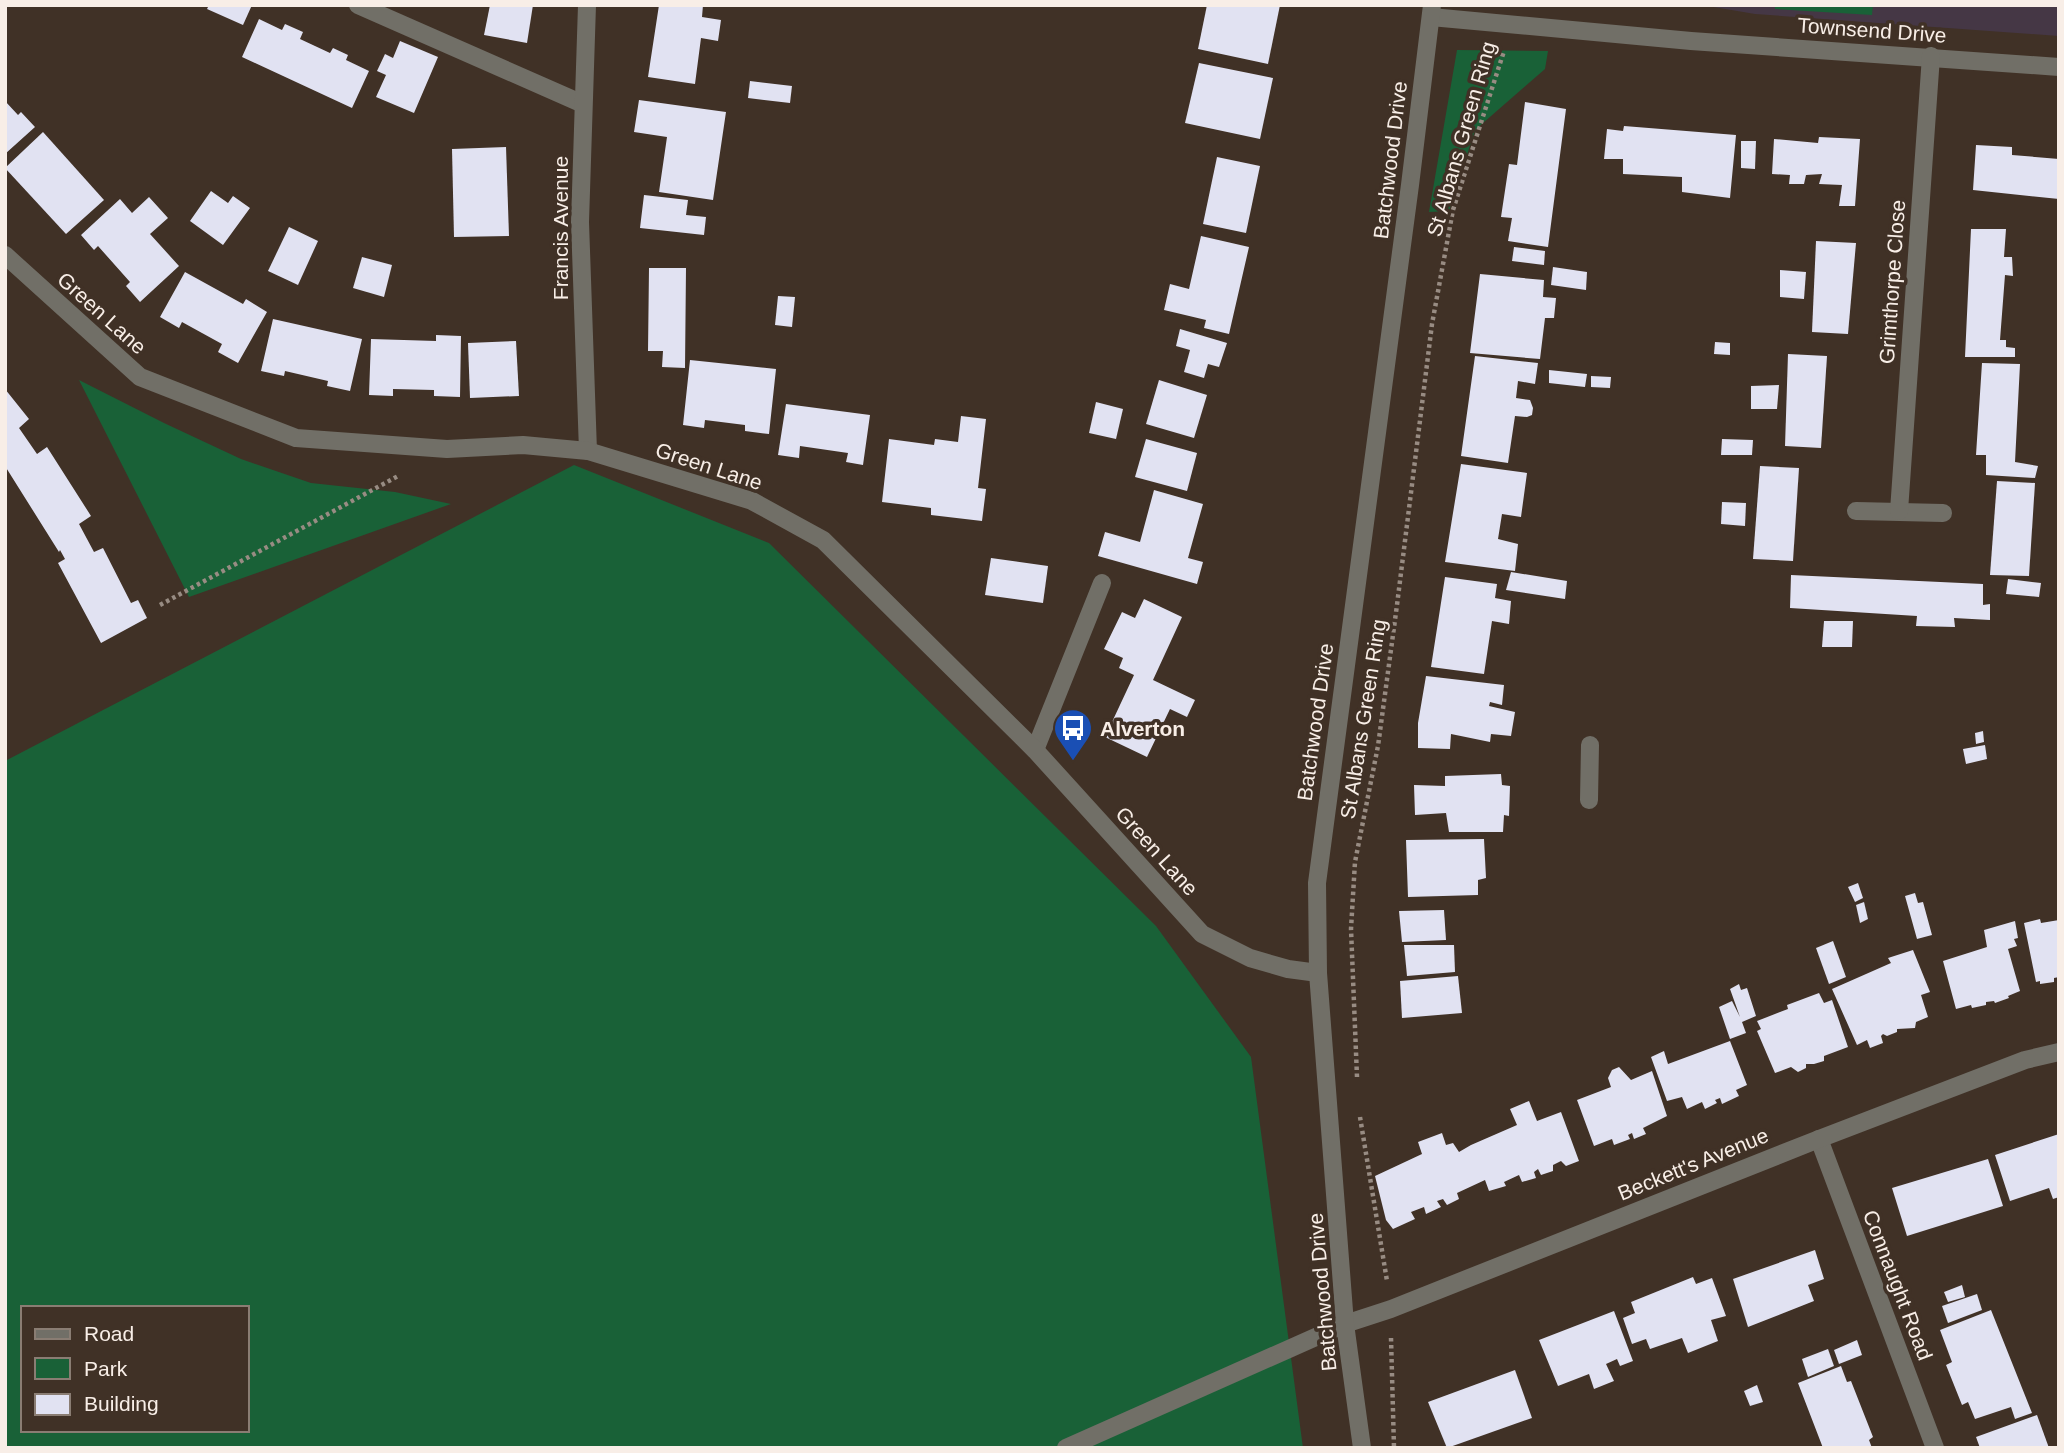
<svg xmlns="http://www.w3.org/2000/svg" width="2064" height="1453" font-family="Arial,sans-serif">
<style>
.education{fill:#453745}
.green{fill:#196137;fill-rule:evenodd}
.building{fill:#e1e2f2}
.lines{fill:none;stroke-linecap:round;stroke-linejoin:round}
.path{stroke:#988c83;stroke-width:4.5;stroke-dasharray:3.5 3.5;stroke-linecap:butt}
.service{stroke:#716f67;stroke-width:18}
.minor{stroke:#716f67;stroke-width:18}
.tertiary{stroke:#716f67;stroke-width:18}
.labels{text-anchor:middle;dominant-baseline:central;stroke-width:7;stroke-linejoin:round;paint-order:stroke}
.street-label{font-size:21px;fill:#f8eee7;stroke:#403126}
.poi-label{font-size:21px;font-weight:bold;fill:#f8eee7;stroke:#403126;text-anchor:start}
</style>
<rect width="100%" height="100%" fill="#403126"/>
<polygon class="education" points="1702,5 2059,5 2059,36 1755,14"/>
<g class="green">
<polygon points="1775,5 1873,5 1872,15 1775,9"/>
<polygon points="1457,50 1548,51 1545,69 1475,130 1449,211 1429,212"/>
<polygon points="79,380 164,423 241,459 311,483 395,492 451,504 189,597"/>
<path d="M574,465L769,543L1156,926L1251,1057L1303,1448H5V761ZM23,1308H247V1430H23Z"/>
</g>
<g class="building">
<polygon points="209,5 252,5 243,25 207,9"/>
<polygon points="490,5 533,5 527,43 484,35"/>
<polygon points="659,5 703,5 702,17 721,20 718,41 701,38 695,84 648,77"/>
<polygon points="1207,5 1280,5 1268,64 1198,49"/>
<polygon points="259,19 282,30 285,24 303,32 300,39 330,53 333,48 348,55 346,60 369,71 352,108 242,57"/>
<polygon points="400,41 438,57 414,113 376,97 386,75 377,71 385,54 393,58"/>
<polygon points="1199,63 1273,78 1260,139 1185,123"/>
<polygon points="750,81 792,86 790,103 748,98"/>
<polygon points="639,100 726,112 713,200 659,192 667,137 634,132"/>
<polygon points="5,101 18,115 21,112 35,127 5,154"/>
<polygon points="1525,102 1566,109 1548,247 1508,241 1512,218 1501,217 1509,164 1517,165"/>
<polygon points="1624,126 1736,135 1730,198 1682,192 1682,177 1623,174 1623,159 1604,159 1607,129 1623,131"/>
<polygon points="43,132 104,200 66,234 5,168"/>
<polygon points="1819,137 1860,139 1855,206 1839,206 1842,185 1819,184 1822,174 1806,175 1804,184 1789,184 1790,175 1772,174 1774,139 1818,143"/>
<polygon points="1741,141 1756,141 1755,169 1741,168"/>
<polygon points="1976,145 2012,147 2012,155 2059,159 2059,199 1973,190"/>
<polygon points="506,147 509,236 454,237 452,149"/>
<polygon points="1217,157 1260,166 1246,233 1203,224"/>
<polygon points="211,191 228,203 233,196 250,208 223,245 190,221"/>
<polygon points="644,195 688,200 686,215 706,217 704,235 640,228"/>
<polygon points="149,197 168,218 150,234 179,266 140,302 126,286 130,282 98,246 94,250 81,235 120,199 132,213"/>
<polygon points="289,227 318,241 298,285 268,271"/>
<polygon points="1971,229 2006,229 2004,257 2012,257 2013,276 2005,275 2000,340 2006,340 2006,347 2015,348 2015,357 1965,357"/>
<polygon points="1201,236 1249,247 1229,334 1204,328 1206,320 1164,310 1170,284 1189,289"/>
<polygon points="1816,241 1856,243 1848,334 1812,332"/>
<polygon points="1514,247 1545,251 1544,265 1512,261"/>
<polygon points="362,257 392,265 384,297 353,288"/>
<polygon points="1553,267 1587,272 1586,290 1551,285"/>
<polygon points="649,268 686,268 685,368 662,367 663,351 648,351"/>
<polygon points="1780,270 1806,272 1804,299 1780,297"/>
<polygon points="185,272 243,304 246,299 267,312 238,363 218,352 222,344 182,322 179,328 160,317"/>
<polygon points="1480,274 1544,280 1543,297 1556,298 1554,318 1545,318 1540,359 1470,353"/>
<polygon points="778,296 795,297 792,327 775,325"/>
<polygon points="273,319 362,339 350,391 327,386 328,381 285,371 284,376 261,371"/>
<polygon points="1180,329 1227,343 1219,367 1208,364 1204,378 1184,372 1190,350 1176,346"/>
<polygon points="436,335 461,336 460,397 434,396 434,390 393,389 393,396 369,395 371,339 436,341"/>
<polygon points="516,341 519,396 470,398 468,343"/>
<polygon points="1715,342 1730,343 1730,355 1714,354"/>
<polygon points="1788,354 1827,356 1821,448 1785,446"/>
<polygon points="1475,356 1538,363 1535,384 1518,381 1516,398 1530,400 1533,408 1532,415 1527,417 1515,416 1508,463 1461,456"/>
<polygon points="690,360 776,369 769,434 745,431 745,425 705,420 704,428 683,425"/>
<polygon points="1982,363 2020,364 2015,462 2038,466 2035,478 1986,475 1986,455 1976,455"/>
<polygon points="1549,370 1587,374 1585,387 1549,383"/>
<polygon points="1591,376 1611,377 1610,388 1591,387"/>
<polygon points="1159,380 1207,395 1194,438 1146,424"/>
<polygon points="1779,385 1777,409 1751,409 1751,386"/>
<polygon points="5,389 29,419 19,428 37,454 47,447 91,516 79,524 94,552 103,548 131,603 138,600 147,618 101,643 58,563 65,559 60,550 59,552 5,466"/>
<polygon points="1096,402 1123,409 1116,439 1089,433"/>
<polygon points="786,404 870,415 863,465 846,462 848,453 800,446 799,458 778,455"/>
<polygon points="961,416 986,419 978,488 986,489 982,521 931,515 931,508 882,502 889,439 934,445 935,439 958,442"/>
<polygon points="1146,439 1197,453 1187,491 1135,477"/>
<polygon points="1722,439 1753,440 1752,455 1721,455"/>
<polygon points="1461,464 1527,473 1521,517 1502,514 1498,539 1518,544 1515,571 1445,562"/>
<polygon points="1760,466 1799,468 1793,561 1753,559"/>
<polygon points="1997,481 2035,483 2029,576 1990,575"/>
<polygon points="1154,490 1203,504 1188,558 1203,562 1197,584 1098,556 1105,532 1140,542"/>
<polygon points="1722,502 1746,503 1745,526 1721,524"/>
<polygon points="991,558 1048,566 1043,603 985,595"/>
<polygon points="1511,572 1567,581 1565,599 1506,590"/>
<polygon points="1791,575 1983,584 1983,605 1990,604 1990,620 1954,618 1955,627 1916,626 1917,616 1790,608"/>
<polygon points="1445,577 1497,584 1495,598 1511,601 1509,624 1492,621 1484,674 1431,667"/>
<polygon points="2008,579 2041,583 2039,597 2006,594"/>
<polygon points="1144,599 1182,617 1153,680 1195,700 1187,717 1170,709 1147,757 1105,737 1134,675 1119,668 1123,658 1104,649 1122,612 1135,618"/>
<polygon points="1824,621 1853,621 1852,647 1822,647"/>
<polygon points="1426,676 1504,685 1502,705 1490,702 1489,706 1515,712 1511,736 1491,734 1490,742 1451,734 1450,749 1418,748 1418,723"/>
<polygon points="1983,731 1984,742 1976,744 1975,733"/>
<polygon points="1985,745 1987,759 1966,764 1963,749"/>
<polygon points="1501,774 1502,785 1510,786 1509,816 1504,815 1503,832 1449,832 1446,813 1415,815 1414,785 1445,786 1445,776"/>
<polygon points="1484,839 1486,878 1478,880 1478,895 1408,897 1406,840"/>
<polygon points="1858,883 1863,898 1855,902 1848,887"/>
<polygon points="1915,893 1918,903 1923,902 1932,935 1917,939 1905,896"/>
<polygon points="1864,902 1868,919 1860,923 1856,905"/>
<polygon points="1444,910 1446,940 1402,942 1399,911"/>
<polygon points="2040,919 2041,923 2059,920 2059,977 2054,978 2054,982 2040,984 2040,981 2036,982 2024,923"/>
<polygon points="2015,921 2018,938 2014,939 2017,946 2008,949 2020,991 2008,996 2009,998 1995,1003 1994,1001 1986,1002 1986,1005 1972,1008 1971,1005 1956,1009 1943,961 1987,947 1984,930"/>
<polygon points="1833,941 1846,977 1829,984 1816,948"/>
<polygon points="1404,945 1454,945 1455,972 1407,976"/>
<polygon points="1913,950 1930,992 1921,995 1928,1017 1916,1022 1915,1028 1897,1029 1897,1032 1887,1036 1883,1034 1881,1036 1883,1043 1870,1048 1867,1040 1857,1045 1832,989 1891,963 1888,958"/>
<polygon points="1458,976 1462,1013 1402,1018 1400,981"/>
<polygon points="1739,984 1741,990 1747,988 1756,1016 1742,1022 1746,1033 1730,1039 1719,1007 1732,1001 1740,1017 1730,989"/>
<polygon points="1819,993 1824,1003 1832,1000 1848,1047 1824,1056 1824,1061 1814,1064 1806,1064 1806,1068 1798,1072 1791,1067 1775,1073 1757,1031 1761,1029 1757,1021 1788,1009 1787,1005"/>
<polygon points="1730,1041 1747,1085 1736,1090 1739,1096 1722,1104 1720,1098 1715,1100 1717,1103 1705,1109 1702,1102 1687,1109 1682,1097 1667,1101 1651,1057 1664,1051 1668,1064"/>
<polygon points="1619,1067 1631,1080 1652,1071 1667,1116 1643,1128 1646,1134 1634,1139 1632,1133 1628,1135 1630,1139 1614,1145 1612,1139 1594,1146 1577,1100 1611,1087 1608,1078 1612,1070"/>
<polygon points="1529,1101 1537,1121 1561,1112 1579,1161 1566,1166 1561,1161 1553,1165 1553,1171 1541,1175 1538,1169 1534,1172 1536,1178 1522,1182 1519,1175 1504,1182 1506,1186 1489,1191 1485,1180 1457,1193 1459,1199 1447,1205 1443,1199 1437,1201 1441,1207 1426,1214 1424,1207 1411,1212 1415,1219 1393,1229 1386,1220 1375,1176 1422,1154 1418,1142 1442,1133 1446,1145 1453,1143 1459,1152 1471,1145 1517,1125 1510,1109"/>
<polygon points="2059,1134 2059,1197 2053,1199 2049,1188 2010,1201 1995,1155"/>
<polygon points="1988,1159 2003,1206 1907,1236 1892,1188"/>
<polygon points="1815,1250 1824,1279 1808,1285 1814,1301 1748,1327 1733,1279"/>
<polygon points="1693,1277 1696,1284 1712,1278 1726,1316 1711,1320 1718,1341 1688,1353 1682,1338 1650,1349 1646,1339 1632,1344 1623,1318 1635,1313 1631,1302"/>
<polygon points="1962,1285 1965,1297 1948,1302 1944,1292"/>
<polygon points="1977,1294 1982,1310 1948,1323 1942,1306"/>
<polygon points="1991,1310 2032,1413 2015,1419 2011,1407 1975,1419 1968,1402 1962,1405 1946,1365 1952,1362 1940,1330"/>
<polygon points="1614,1311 1633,1361 1620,1366 1617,1359 1606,1364 1614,1381 1594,1389 1589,1374 1558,1386 1539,1340"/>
<polygon points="1857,1340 1862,1355 1839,1364 1834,1350"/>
<polygon points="1828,1349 1834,1366 1808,1377 1802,1359"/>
<polygon points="1841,1366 1847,1382 1851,1381 1873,1437 1869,1440 1872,1448 1823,1448 1798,1383"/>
<polygon points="1515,1370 1532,1418 1447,1448 1428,1402"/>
<polygon points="1757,1385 1763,1402 1750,1406 1744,1391"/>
<polygon points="2037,1415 2049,1448 1980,1448 1976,1437"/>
</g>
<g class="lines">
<g class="path">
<polyline points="160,605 400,475"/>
<polyline points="1357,1077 1351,929 1355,862 1378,746 1397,605 1432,324 1453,210 1504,51"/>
<polyline points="1360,1117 1387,1281"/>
<polyline points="1391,1338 1394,1448"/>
</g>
<g class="service">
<polyline points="1035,750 1102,583"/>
<polyline points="1589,800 1590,745"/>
<polyline points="1066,1448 1345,1324"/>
</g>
<g class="minor">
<polyline points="358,5 583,104"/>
<polyline points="587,5 580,222 588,451"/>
<polyline points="1431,17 1691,41 2059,67"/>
<polyline points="5,255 140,377 296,438 447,449 523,445 588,451 752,501 823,540 1035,750 1202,934 1250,958 1288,969 1318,973"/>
<polyline points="1856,511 1943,513"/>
<polyline points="1899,511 1931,56"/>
<polyline points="1819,1139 1935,1448"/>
<polyline points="1345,1324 1391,1309 1819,1139 2025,1060 2059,1052"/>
</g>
<polyline class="tertiary" points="1362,1448 1345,1324 1318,973 1317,883 1410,185 1432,5"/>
</g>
<defs>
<symbol id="bus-pin" viewBox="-11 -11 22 30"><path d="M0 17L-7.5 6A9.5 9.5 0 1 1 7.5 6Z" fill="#1a4fb4" stroke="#403126"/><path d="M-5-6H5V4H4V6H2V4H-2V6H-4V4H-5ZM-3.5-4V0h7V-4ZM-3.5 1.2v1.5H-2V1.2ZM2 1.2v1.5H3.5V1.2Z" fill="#fff"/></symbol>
</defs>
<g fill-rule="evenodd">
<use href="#bus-pin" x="1051" y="706" width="44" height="60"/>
</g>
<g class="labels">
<g class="street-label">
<text transform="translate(1872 30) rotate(4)">Townsend Drive</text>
<text transform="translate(1461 139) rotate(-74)">St Albans Green Ring</text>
<text transform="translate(1390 160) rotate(-83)">Batchwood Drive</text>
<text transform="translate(560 228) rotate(-90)">Francis Avenue</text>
<text transform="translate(1892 282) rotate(-86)">Grimthorpe Close</text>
<text transform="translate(102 313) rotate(42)">Green Lane</text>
<text transform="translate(709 466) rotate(18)">Green Lane</text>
<text transform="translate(1363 719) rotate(-81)">St Albans Green Ring</text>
<text transform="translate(1315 722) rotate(-82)">Batchwood Drive</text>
<text transform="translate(1157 851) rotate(48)">Green Lane</text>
<text transform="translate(1693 1164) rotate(-22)">Beckett's Avenue</text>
<text transform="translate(1898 1285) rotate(69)">Connaught Road</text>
<text transform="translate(1322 1292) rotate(-95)">Batchwood Drive</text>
</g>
<g class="poi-label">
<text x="1100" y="728">Alverton</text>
</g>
</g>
<rect width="2064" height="1453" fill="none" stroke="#f8eee7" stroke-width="14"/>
<rect x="21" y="1306" width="228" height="126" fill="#403126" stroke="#8a7d73" stroke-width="2"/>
<rect x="35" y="1329" width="35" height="10" fill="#716f67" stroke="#8a7d73" stroke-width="2"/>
<text x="84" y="1341" font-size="21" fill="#f8eee7">Road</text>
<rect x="35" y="1358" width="35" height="21" fill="#196137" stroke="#8a7d73" stroke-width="2"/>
<text x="84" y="1376" font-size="21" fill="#f8eee7">Park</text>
<rect x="35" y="1394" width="35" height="21" fill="#e1e2f2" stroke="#8a7d73" stroke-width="2"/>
<text x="84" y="1411" font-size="21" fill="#f8eee7">Building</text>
</svg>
